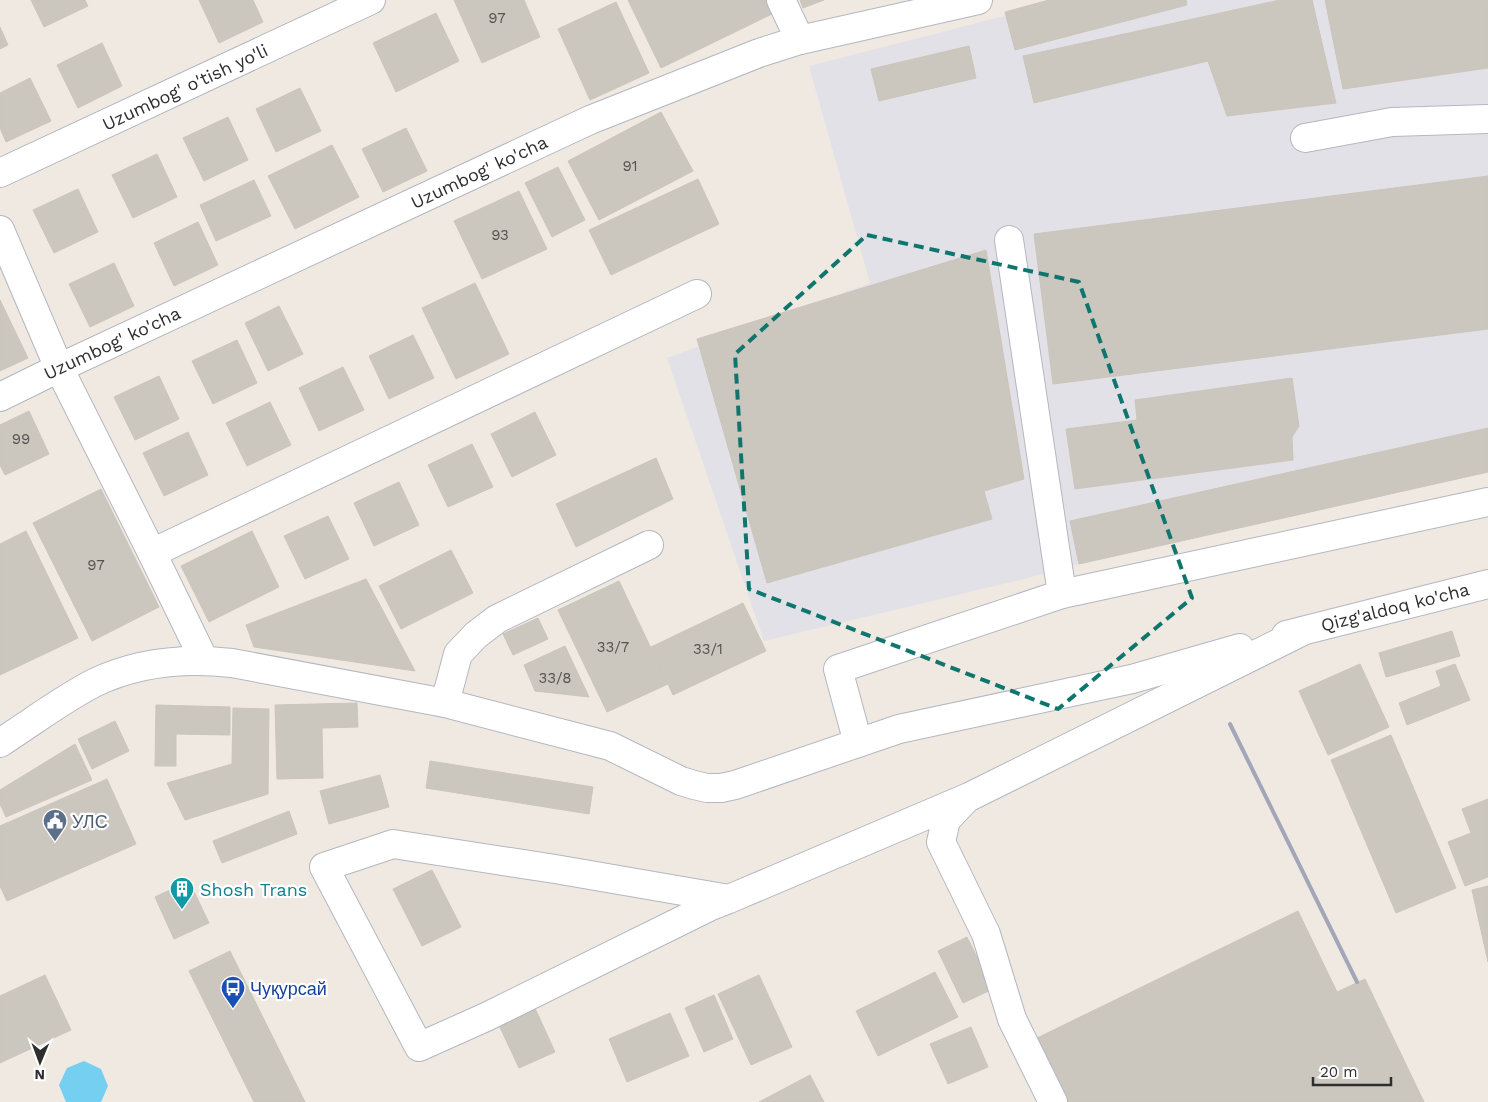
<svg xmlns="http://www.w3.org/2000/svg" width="1488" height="1102" font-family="'Work Sans',sans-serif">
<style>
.industrial{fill:#e3e1e8}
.water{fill:#75cff0}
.building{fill:#cbc7bf;stroke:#cbc5ba}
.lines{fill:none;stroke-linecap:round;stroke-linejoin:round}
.minor-casing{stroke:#b4b7c1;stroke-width:30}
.minor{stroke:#fff;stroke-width:28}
.rail{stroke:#a3a6b8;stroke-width:4}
.marked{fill:none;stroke:#0f766e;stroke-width:4;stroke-dasharray:10 6;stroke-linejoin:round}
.labels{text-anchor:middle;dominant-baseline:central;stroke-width:4.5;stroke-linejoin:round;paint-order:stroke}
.number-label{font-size:15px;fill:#555452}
.street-label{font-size:18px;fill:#2e2e2e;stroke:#fff}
.service-label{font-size:18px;fill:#4e5e75;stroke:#fff;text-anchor:start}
.culture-label{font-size:18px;fill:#0d838f;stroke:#fff;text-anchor:start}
.transit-label{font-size:18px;fill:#164399;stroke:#fff;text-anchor:start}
</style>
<rect width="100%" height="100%" fill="#efe9e1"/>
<polygon class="industrial" points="1067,0 1488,0 1488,472 1079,564 1024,579 764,641 667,358 870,283 809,66"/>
<polygon class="water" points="84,1061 101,1069 108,1086 101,1102 66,1102 59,1085 67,1068"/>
<g class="building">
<polygon points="31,0 85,0 88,6 44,27"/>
<polygon points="199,0 253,0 263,22 219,43"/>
<polygon points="454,0 524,0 540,37 482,63"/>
<polygon points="628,0 767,0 774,13 661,68"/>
<polygon points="800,0 824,0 803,8"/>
<polygon points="1049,0 1186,0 1187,5 1015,50 1005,12"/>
<polygon points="1280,0 1312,0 1336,103 1227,116 1208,61 1034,103 1023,56"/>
<polygon points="1325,0 1488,0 1488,68 1343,89"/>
<polygon points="616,2 649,73 590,100 558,29"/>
<polygon points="436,13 459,61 396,92 373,43"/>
<polygon points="0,27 8,45 0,49"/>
<polygon points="102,43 122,86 78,108 57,65"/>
<polygon points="969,46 976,78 879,101 871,69"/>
<polygon points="30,78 51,121 6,142 0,128 0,93"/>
<polygon points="300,88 321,131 276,152 256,109"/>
<polygon points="661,112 693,171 599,220 568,161"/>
<polygon points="228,117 248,160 204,181 183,138"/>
<polygon points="406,128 427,171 383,192 362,149"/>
<polygon points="332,145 359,197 295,229 268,176"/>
<polygon points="157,154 177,197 133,218 112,175"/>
<polygon points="558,167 585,220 552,237 525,183"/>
<polygon points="1488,176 1488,329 1053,384 1034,234"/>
<polygon points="698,179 719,224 611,275 589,230"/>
<polygon points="254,180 271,216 216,241 200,205"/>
<polygon points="78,189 98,232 54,253 33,210"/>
<polygon points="519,191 547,249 482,279 454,221"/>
<polygon points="198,222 218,265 174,286 154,243"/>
<polygon points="986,250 1024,479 984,491 992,519 767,583 697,339"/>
<polygon points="114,263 134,306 90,327 69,284"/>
<polygon points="475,283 509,354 456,379 422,308"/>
<polygon points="0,300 28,358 0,371"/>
<polygon points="279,306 303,354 268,371 245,323"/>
<polygon points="413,335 434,378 389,399 369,356"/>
<polygon points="237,340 257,383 213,404 192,361"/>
<polygon points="343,367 364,410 319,431 299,388"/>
<polygon points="159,376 179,419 135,440 114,397"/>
<polygon points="1292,378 1299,426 1292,437 1293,460 1075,489 1066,429 1137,420 1135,400"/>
<polygon points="270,402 291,445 247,466 226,423"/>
<polygon points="29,411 49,454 5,475 0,465 0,425"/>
<polygon points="535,412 556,455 512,477 491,434"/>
<polygon points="1488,428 1488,472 1079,564 1070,521"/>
<polygon points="188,432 208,475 164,496 143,453"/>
<polygon points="472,444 493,487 448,507 428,465"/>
<polygon points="656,458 673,499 576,547 556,504"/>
<polygon points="399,482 419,525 374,546 354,503"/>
<polygon points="101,489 159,607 92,641 33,523"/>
<polygon points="328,516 349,559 305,579 284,536"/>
<polygon points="26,531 78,638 0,675 0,544"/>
<polygon points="252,531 279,587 209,622 181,566"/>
<polygon points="451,550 473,593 401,629 379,586"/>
<polygon points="366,579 415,671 254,647 246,625"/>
<polygon points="619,581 668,684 607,712 558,610"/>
<polygon points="743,603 766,651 673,695 651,647"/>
<polygon points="538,618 548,639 513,655 503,634"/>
<polygon points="1452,631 1460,656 1386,677 1379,653"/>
<polygon points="565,646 589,697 535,691 524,665"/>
<polygon points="1360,664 1389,727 1328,755 1299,691"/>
<polygon points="1455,664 1470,700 1407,725 1399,703 1441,686 1436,671"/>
<polygon points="357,703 358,727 322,728 323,778 277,779 275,705"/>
<polygon points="156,705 230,707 230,735 176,734 176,766 155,766"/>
<polygon points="233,708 269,709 268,794 185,820 167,783 232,764"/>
<polygon points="115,721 129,751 92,769 78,739"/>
<polygon points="1391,735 1456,888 1396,913 1331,760"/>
<polygon points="75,744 92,780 6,817 0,804 0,790"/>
<polygon points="430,761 593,787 589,814 426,788"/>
<polygon points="380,775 389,807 329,824 320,791"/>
<polygon points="107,779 136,844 7,901 0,886 0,826"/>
<polygon points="1488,799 1488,877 1465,886 1448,842 1471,833 1462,809"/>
<polygon points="289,811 297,834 222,863 213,841"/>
<polygon points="432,870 461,927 422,946 393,889"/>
<polygon points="189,881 209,923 174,939 155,897"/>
<polygon points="1488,886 1488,962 1472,890"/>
<polygon points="1298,911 1337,992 1365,979 1424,1102 1068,1102 1037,1038"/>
<polygon points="967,937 993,989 963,1003 938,951"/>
<polygon points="230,951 305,1102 254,1102 189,971"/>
<polygon points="935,972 958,1017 878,1056 856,1011"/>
<polygon points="45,975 71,1030 0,1063 0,996"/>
<polygon points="759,975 792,1047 751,1065 718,994"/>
<polygon points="714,995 733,1039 704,1052 685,1008"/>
<polygon points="534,1006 555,1052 519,1068 498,1023"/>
<polygon points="670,1013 689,1056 627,1082 609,1039"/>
<polygon points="971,1027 988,1067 948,1084 930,1044"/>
<polygon points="810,1075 824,1102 759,1102"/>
</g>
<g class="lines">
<defs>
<g id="minor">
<polyline points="781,0 800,40"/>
<polyline points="1305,138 1392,122 1488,119"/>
<polyline points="0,173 371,0"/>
<polyline points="0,230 59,368 152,553 204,660"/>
<polyline points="1009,240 1062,594"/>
<polyline points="0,397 59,368 590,120 759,53 800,40 978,0"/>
<polyline points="152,553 697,294"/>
<polyline points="1286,635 1488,584"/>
<polyline points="445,703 458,654 476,635 497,619 649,545"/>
<path d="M0,743C31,723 61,700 94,683C137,662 186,658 232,663L445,703L610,746L681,781L694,785L707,788H721L735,785L899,729L1132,679L1240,648"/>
<polyline points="858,743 838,669 1062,594 1488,502"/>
<polyline points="966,799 946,820 941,842 986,934 1012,1019 1053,1102"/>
<polyline points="729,899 555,869 393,844 324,867 419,1047 486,1017 711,906 729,899 969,797 1303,631"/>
</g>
</defs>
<use href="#minor" class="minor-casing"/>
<use href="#minor" class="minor"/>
<polyline class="rail" points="1230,724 1357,982"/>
</g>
<path class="marked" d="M867,235L1079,282L1192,598L1058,709L749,589L735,354Z"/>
<defs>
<symbol id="civic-pin" viewBox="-11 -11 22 30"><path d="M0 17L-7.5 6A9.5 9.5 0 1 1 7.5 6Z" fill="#5c6f8a" stroke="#fff"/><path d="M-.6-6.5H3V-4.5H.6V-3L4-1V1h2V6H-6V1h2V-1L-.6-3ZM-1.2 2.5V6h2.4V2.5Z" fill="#fff"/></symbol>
<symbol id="building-pin" viewBox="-11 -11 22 30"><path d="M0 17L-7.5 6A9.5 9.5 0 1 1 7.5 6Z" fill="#0f9aa8" stroke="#fff"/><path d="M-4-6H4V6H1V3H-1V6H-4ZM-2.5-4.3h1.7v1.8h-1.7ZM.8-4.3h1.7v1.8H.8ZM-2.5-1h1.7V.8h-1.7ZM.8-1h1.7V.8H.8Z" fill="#fff"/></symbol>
<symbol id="bus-pin" viewBox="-11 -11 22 30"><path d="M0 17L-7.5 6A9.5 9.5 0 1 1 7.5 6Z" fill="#1a4fb4" stroke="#fff"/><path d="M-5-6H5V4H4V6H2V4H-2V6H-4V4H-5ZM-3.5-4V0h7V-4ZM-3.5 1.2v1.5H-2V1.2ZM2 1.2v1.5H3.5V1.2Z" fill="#fff"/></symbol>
</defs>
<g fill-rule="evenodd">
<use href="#civic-pin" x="41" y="807" width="28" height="38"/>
<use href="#building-pin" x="168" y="875" width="28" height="38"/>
<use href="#bus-pin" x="219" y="974" width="28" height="38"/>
</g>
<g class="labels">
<g class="number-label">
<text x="497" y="18">97</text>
<text x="630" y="166">91</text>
<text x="500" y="235">93</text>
<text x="21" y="439">99</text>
<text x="96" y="565">97</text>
<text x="613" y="647">33/7</text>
<text x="708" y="649">33/1</text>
<text x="555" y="678">33/8</text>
</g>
<g class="street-label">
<text transform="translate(185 87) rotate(-25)">Uzumbog' o'tish yo'li</text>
<text transform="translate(479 172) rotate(-25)">Uzumbog' ko'cha</text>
<text transform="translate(112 343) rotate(-25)">Uzumbog' ko'cha</text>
<text transform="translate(1395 607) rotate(-14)">Qizg'aldoq ko'cha</text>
</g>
<g class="service-label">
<text x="72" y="821">УЛС</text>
</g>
<g class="culture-label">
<text x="200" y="889">Shosh Trans</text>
</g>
<g class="transit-label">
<text x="250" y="988">Чуқурсай</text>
</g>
</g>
<g transform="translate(40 1062) rotate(181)" stroke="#ffffff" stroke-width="4" paint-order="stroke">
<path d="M0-4L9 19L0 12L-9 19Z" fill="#2e2e2e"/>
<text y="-8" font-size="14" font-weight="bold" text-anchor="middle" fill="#2e2e2e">N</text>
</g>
<path d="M1313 1077v8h78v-8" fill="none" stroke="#2e2e2e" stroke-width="2.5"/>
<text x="1320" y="1077" font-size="15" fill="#2e2e2e" stroke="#ffffff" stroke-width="4" paint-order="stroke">20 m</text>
</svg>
